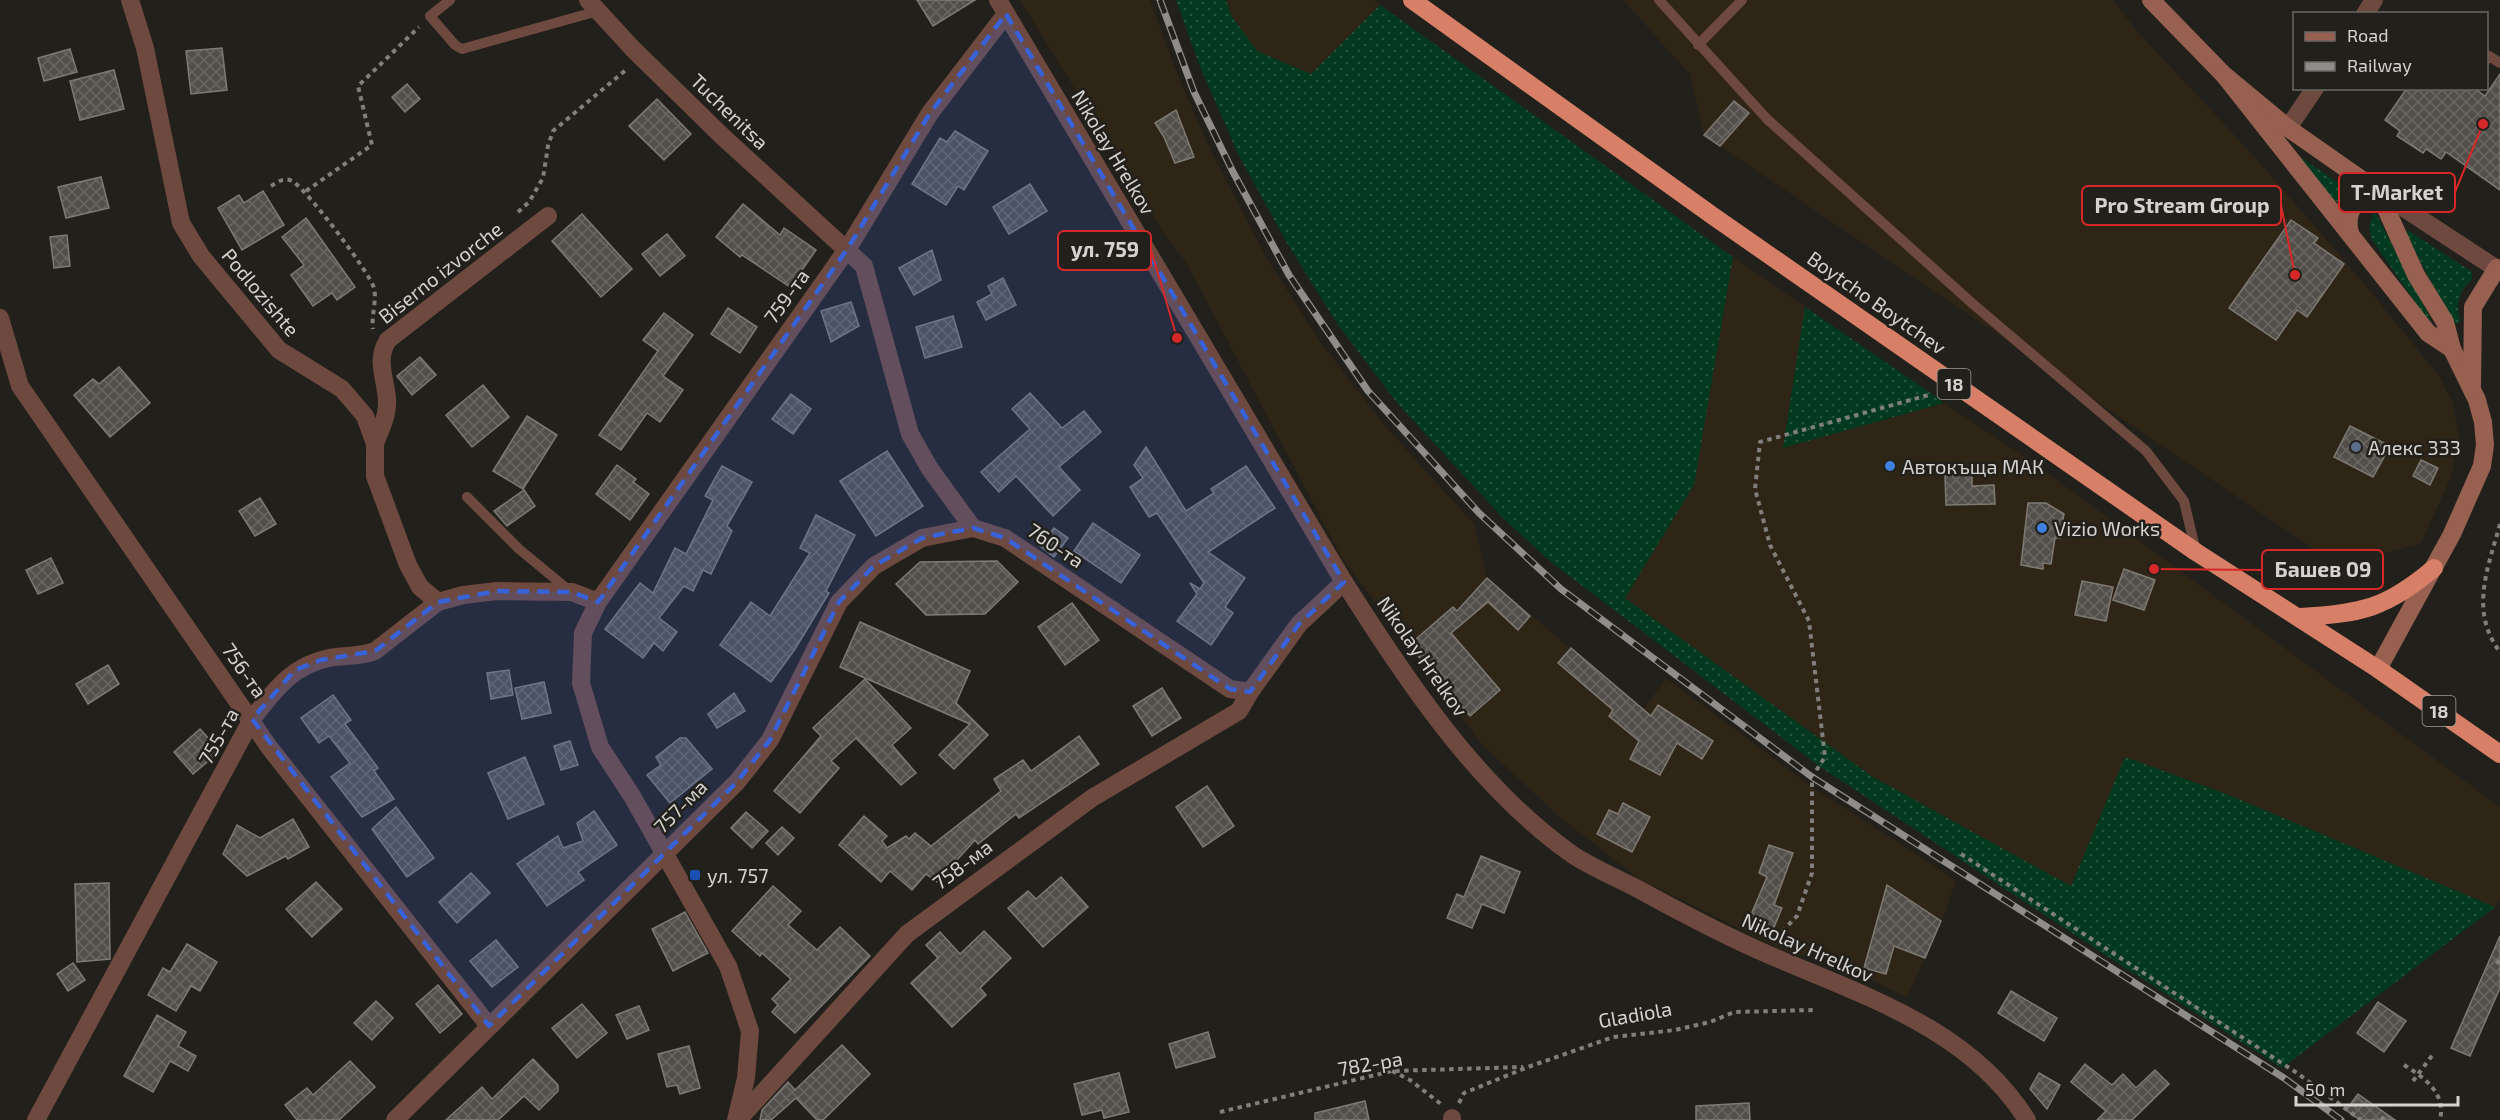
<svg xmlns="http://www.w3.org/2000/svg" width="2500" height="1120" font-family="'Exo 2',sans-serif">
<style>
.commercial{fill:#2f2516}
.grass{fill:url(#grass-dots)}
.building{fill:url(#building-cross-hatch);stroke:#7d7a74;stroke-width:1.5}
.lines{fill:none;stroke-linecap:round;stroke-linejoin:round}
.path{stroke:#817f7b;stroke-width:4;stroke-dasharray:4.5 4.5;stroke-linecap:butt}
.lane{stroke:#6d493f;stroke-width:10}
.street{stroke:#6d493f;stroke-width:18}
.secondary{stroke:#986050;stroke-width:18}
.highway{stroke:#d88067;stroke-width:18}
.rail-casing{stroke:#8f8d89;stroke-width:7}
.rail{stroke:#22201b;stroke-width:4.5;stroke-dasharray:14;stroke-linecap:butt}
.marked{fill:#3862d7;fill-opacity:0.2;stroke:#3862d7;stroke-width:4.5;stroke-dasharray:12 8;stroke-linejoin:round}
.service-dot{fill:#5c6f8a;stroke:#22201b;stroke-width:2}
.shop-dot{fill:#3f7fe0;stroke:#22201b;stroke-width:2}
.transit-dot{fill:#1a4fb4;stroke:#22201b;stroke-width:2}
.labels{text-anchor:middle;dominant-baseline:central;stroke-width:5;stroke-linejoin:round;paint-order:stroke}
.shield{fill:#22201b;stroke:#9f9d9a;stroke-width:1.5}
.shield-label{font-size:18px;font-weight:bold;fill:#d4d3d0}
.street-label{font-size:20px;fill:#d4d3d0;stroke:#22201b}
.poi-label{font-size:20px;fill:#d4d3d0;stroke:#22201b;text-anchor:start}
.leader{fill:none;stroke:#d62828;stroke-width:2}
.callout-dot{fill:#d62828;stroke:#22201b;stroke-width:2}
.callout{fill:#22201b;stroke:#d62828;stroke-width:2}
.callout-label{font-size:21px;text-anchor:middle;font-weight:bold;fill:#d4d3d0}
</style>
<defs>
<pattern id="grass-dots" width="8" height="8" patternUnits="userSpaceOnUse" patternTransform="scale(1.5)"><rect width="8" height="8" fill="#033a1f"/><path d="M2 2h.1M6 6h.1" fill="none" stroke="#27563e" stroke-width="1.8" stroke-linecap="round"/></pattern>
<pattern id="building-cross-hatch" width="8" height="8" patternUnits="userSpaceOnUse" patternTransform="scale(1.5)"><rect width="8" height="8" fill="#524f4a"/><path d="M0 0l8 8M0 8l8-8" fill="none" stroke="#6a6763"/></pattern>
</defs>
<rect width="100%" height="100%" fill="#22201b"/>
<g class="commercial">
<polygon points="1020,0 1150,0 1176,71 1208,145 1266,257 1319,340 1385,426 1474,524 1487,578 1643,710 1666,678 1812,787 1956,880 1943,917 1907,997 1854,972 1780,949 1638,878 1556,814 1480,742 1342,558 1187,264 1163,232"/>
<polygon points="1226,0 1373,0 1380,5 1311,74 1257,51 1231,15"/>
<polygon points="1623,0 2113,0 2136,30 2253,155 2357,275 2439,376 2453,404 2459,438 2451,477 2421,543 2339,566 1720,146 1704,135 1690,74"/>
<polygon points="1733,257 1805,307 1783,448 1944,403 2027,458 2500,807 2500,900 2495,907 2224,793 2126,757 2072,887 1873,777 1624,598 1694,485"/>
</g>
<g class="grass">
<polygon points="1176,0 1226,0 1231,15 1257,51 1311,74 1380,5 1733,257 1694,485 1625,598 1873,777 2071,886 2125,757 2224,793 2495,907 2282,1068 2116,962 1819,766 1551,562 1504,519 1398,404 1338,325 1287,243 1238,154 1201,69"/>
<polygon points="2296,154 2347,189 2338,202 2334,200"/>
<polygon points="2373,214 2376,214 2432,321 2428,321 2371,238 2369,227"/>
<path d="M2408,230L2472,272V280C2458,290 2456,305 2460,321L2457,324L2453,323L2406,234Z"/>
<polygon points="1805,307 1932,394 1944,403 1783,448"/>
</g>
<g class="building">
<polygon points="917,0 975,0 933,26"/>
<polygon points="222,48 227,90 191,94 186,51"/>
<polygon points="70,49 77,72 44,81 38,58"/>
<polygon points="114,70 124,109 80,120 70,81"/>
<polygon points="2500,74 2500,190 2446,152 2441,159 2426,149 2423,153 2397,136 2400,131 2385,120 2407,88 2474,88 2485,96"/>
<polygon points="407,84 420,99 405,112 392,97"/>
<polygon points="657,99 691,134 664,160 629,126"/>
<polygon points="1734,101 1749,113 1720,146 1704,135"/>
<polygon points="1176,110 1194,157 1175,163 1164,137 1155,123"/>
<polygon points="955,131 988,151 964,190 958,186 946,205 912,184 940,138 947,142"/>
<polygon points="101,177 109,208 66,218 58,187"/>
<polygon points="1030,184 1047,211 1009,234 993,207"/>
<polygon points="263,191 284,225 242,250 218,208 239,195 244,203"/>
<polygon points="743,204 780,235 784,228 816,250 790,287 742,255 740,257 716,237"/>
<polygon points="582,214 632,269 601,297 552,241"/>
<polygon points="306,218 355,287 337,300 332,293 313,306 291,275 304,265 282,237"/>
<polygon points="2291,220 2318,238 2314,243 2344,264 2307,317 2297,310 2276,340 2229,308"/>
<polygon points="667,234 685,256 660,276 642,254"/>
<polygon points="67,235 70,266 54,268 50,237"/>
<polygon points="932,250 941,280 914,295 899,268"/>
<polygon points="1003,278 1016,305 986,320 977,302 992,294 988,286"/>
<polygon points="851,302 859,326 831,342 821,311"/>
<polygon points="728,308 757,327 740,353 711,334"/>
<polygon points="664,313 693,335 663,376 683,390 660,422 647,413 621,450 599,435 658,351 643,340"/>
<polygon points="953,316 962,347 925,358 916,327"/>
<polygon points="420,357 436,375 412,395 397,376"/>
<polygon points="119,367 150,403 110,437 74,395 93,379 99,384"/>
<polygon points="483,385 509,417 472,447 446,415"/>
<polygon points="1030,393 1062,428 1084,411 1101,432 1059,467 1080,490 1053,516 1016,476 999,492 981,472 1030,429 1012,409"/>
<polygon points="791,394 811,409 793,434 772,419"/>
<polygon points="527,416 557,435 523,489 493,471"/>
<polygon points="2350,426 2390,446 2373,477 2334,457"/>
<polygon points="1146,447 1186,511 1214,493 1211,489 1246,466 1275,508 1208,552 1245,578 1225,607 1233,613 1211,645 1177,621 1197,594 1190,583 1200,589 1204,583 1157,513 1149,517 1130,487 1143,478 1134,465"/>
<polygon points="887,451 923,506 876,536 840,481"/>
<polygon points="2421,460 2438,468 2430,485 2413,476"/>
<polygon points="617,465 636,479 633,482 649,494 630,520 596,494"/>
<polygon points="722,466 752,482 727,526 732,531 711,574 703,570 693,591 684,586 659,618 677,632 663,651 654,643 643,658 605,629 640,583 653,593 675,548 686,554 713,500 705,496"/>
<polygon points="1972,474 1972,486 1994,485 1995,504 1946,505 1945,475"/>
<polygon points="524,490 535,506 507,526 494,511"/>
<polygon points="260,498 276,524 255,536 239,511"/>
<polygon points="2028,503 2046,503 2064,514 2060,538 2055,538 2051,564 2043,563 2043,569 2021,565"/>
<polygon points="816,515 855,535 826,591 829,593 795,649 771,682 720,645 751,602 770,616 810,553 800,548"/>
<polygon points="1093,523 1140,555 1121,583 1074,551"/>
<polygon points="1054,528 1068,538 1054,557 1040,546"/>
<polygon points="51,558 63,583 38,594 26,570"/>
<polygon points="997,561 1018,582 985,614 926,615 896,584 920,562"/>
<polygon points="2124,569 2155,580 2144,610 2113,600"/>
<polygon points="1487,578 1530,616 1518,630 1488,602 1451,633 1500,690 1470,716 1409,645 1453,607 1457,611"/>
<polygon points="2082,581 2113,587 2106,621 2075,615"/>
<polygon points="1072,603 1099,640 1065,665 1038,627"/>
<polygon points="860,622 970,671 956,703 988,735 954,769 939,755 970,724 840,667"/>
<polygon points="1571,648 1651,716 1658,705 1713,741 1702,759 1677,743 1660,775 1630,759 1639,741 1609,716 1613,710 1558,663"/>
<polygon points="108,665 119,684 88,704 76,684"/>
<polygon points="509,670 513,695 491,699 487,673"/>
<polygon points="865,679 911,728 892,745 916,773 901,785 856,738 831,761 839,768 800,813 774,791 821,736 813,728"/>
<polygon points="544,682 551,713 522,719 515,688"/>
<polygon points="1162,688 1181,718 1152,736 1133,706"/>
<polygon points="734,693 745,711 717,728 708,714"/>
<polygon points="333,695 351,720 345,724 378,768 374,771 394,799 362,817 331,777 350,763 329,736 319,743 301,718"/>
<polygon points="200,729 220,751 193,774 174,752"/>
<polygon points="1079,736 1099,764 1019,818 1016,814 978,844 975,840 937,882 926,874 912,890 890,871 881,882 839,845 864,816 887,836 882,841 887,848 906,836 909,839 915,833 931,846 1001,791 994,779 1023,760 1031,771"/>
<polygon points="680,738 686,738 712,769 670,803 647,775 661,765 656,757"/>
<polygon points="570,741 578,765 561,770 554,746"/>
<polygon points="525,757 544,804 508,819 488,773"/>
<polygon points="1207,786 1234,826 1203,847 1176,807"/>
<polygon points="1623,803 1650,817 1632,852 1597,834 1609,810 1618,814"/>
<polygon points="396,807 434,858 407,877 372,829"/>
<polygon points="594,811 617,845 578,872 584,880 547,906 517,864 558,836 563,848 583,841 577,823"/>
<polygon points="746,812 768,831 752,848 731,828"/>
<polygon points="293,819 309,847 288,859 286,856 247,876 223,854 237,825 260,838"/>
<polygon points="782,827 794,838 778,855 766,843"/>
<polygon points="1769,845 1793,853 1774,905 1782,908 1771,934 1747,924 1767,877 1759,873"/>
<polygon points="1481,856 1520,872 1504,913 1482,904 1472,928 1447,918 1457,894 1464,897"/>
<polygon points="471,873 490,893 457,923 439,902"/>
<polygon points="1061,877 1088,907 1043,947 1008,908 1028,891 1036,899"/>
<polygon points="316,882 342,909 312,937 286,909"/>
<polygon points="109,883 110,959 77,962 75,884"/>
<polygon points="1887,885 1941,921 1925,958 1894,946 1886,974 1864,968"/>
<polygon points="773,886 801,911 788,925 817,950 840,927 870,956 795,1033 772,1012 778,1005 772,999 791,979 762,953 760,956 732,931"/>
<polygon points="685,912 708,953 673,971 652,929"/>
<polygon points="984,931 1011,958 980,988 986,995 952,1027 911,983 938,958 926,945 940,932 960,954"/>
<polygon points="2500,936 2500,988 2470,1056 2451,1048"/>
<polygon points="496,940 518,967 492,987 470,961"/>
<polygon points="187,944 217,962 200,991 191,986 176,1011 148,995 163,968 170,972"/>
<polygon points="73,963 85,980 68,991 57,974"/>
<polygon points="438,985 462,1014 440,1033 416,1004"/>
<polygon points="2011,991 2057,1018 2044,1041 1998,1013"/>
<polygon points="376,1001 393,1018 372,1040 354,1023"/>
<polygon points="2378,1002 2406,1021 2384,1052 2357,1033"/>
<polygon points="582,1004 607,1033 577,1058 552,1028"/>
<polygon points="639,1006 649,1030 627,1039 616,1015"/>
<polygon points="157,1015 186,1032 178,1046 196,1056 188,1071 170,1061 153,1092 124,1076"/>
<polygon points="1208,1032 1215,1057 1176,1068 1169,1044"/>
<polygon points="842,1045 870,1074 823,1120 817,1120 796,1098 771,1120 760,1120 762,1110 788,1082 795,1090"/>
<polygon points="689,1046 700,1088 680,1094 677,1085 667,1087 658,1054"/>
<polygon points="533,1059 558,1085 558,1091 539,1110 524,1096 498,1120 446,1120 482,1087 492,1099"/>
<polygon points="350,1061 375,1087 339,1120 297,1120 285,1105 307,1088 313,1095"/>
<polygon points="2085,1064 2112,1085 2123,1074 2136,1088 2155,1070 2169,1084 2132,1120 2097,1120 2106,1111 2071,1082"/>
<polygon points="1119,1073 1129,1112 1104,1118 1102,1110 1082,1115 1074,1084"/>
<polygon points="2039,1073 2060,1085 2047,1109 2030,1089"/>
<polygon points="2358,1094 2395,1120 2360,1120 2346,1110"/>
<polygon points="1365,1101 1369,1120 1315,1120 1315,1113"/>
<polygon points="1749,1103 1750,1120 1696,1120 1696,1106"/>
</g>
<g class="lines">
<g class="path">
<path d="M271,186C278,182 284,177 292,181C305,187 370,273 374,288C377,301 371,316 373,329"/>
<polyline points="306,191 372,145 358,86 419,27"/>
<polyline points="518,212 529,202 543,178 548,146 553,131 627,69"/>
<path d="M2500,524C2488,568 2469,611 2500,652"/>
<polyline points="1961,854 2297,1073 2361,1120"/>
<polyline points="1776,938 1797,916 1812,873 1812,777 1825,757 1809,621 1770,545 1755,489 1760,442 1932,394"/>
<polyline points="2497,964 2500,958"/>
<path d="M2404,1065C2425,1078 2446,1093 2440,1120"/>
<polyline points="1392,1071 1410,1080 1441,1104"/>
<polyline points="2413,1081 2434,1053"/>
<polyline points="1459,1103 1464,1093 1528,1067 1613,1037 1675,1030 1710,1022 1734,1012 1814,1010"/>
<polyline points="1220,1112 1392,1071 1523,1067"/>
<polyline points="2381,1120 2385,1116"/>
</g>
<g class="lane">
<polyline points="450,0 430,16 455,45 462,49 598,11"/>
<polyline points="1659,0 1767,119 1973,304 2146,451 2184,501 2196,552"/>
<polyline points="1698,45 1742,0"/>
<polyline points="2486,60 2489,56 2500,63"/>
<polyline points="467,497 519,549 571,592"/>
</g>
<g class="street">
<polyline points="130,0 145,48 181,223 201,256 279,350 342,389 365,416 375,444 375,476 408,565 420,587 438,602"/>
<polyline points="588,0 633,49 721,135 864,266 910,434 930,469 973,528 1005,538 1230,689 1250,692 1299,624 1344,582"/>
<path d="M998,0L1344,582C1407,680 1475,786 1573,855C1593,868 1617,878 1638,889C1680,912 1723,935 1767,954C1861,995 1970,1028 2027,1120"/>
<polyline points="2365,14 2374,0"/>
<polyline points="2288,128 2315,88"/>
<polyline points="2378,191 2500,271"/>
<polyline points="0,318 20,386 269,747 489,1026"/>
<path d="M375,444C378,435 384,424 386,413C392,388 372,364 388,340L548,216"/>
<polyline points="1452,1118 1452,1120"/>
<path d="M36,1120L252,719C274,691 292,665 329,658C345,655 359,657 375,651L438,602L463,595L497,591L572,592L598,602"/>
<polyline points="395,1120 737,782 770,740 839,602 874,566 922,538 973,528"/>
<polyline points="736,1120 746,1078 750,1031 728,966 632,796 600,747 581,683 583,633 598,602 848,248 930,113 1006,14"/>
<polyline points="738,1120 907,934 1092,798 1239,711 1250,692"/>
</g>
<g class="secondary">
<polyline points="2151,0 2224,75 2288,128 2378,191"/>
<polyline points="2224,75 2428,333 2452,349"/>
<polyline points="2378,191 2416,275 2445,322 2452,349 2477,400 2483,422 2485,445 2482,466 2452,534 2378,669"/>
<path d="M2350,233C2344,211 2357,196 2378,191"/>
<polyline points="2472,385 2473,307 2497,268"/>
</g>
<g class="highway">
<polyline points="1412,0 1713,216 2196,552 2378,669 2500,754"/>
<path d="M2300,617C2361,614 2387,608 2434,568"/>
</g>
<defs>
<polyline id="rail" points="1160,0 1194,92 1233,172 1289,275 1368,391 1479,513 1561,589 1812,777 2284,1078 2341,1120"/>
</defs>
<use href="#rail" class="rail-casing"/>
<use href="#rail" class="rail"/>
</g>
<path class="marked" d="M1006,14L1344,582L1299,624L1250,692L1230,689L1005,538L973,528L922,538L874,566L839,602L770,740L737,782L489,1026L252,719L295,670L321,660L375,651L438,602L497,591L572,592L598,602L848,248L930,113Z"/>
<circle class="service-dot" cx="2356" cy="447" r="6"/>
<g class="shop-dot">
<circle cx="1890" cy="466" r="6"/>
<circle cx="2042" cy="528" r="6"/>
</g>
<rect class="transit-dot" x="689" y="869" width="12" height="12" rx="3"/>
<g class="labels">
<g class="shield">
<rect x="1937.5" y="369" width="33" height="30" rx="4.5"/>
<rect x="2422.5" y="696" width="33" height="30" rx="4.5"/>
</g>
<g class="shield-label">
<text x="1954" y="384">18</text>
<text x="2439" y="711">18</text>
</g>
<g class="street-label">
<text transform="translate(730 111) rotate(44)">Tuchenitsa</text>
<text transform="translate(1114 152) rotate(59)">Nikolay Hrelkov</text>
<text transform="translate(440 272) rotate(-38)">Biserno izvorche</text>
<text transform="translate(261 292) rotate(50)">Podlozishte</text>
<text transform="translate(786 296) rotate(-54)">759-та</text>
<text transform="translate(1877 302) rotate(35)">Boytcho Boytchev</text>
<text transform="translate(1056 545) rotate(34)">760-та</text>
<text transform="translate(1423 656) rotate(55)">Nikolay Hrelkov</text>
<text transform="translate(245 670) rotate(55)">756-та</text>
<text transform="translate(218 736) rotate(-61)">755-та</text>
<text transform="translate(680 806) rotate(-45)">757-ма</text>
<text transform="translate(962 864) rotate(-37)">758-ма</text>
<text transform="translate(1808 947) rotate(24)">Nikolay Hrelkov</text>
<text transform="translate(1635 1014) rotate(-10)">Gladiola</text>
<text transform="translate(1370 1063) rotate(-10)">782-ра</text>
</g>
<g class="poi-label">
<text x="2368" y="447">Алекс 333</text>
<text x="1902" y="466">Автокъща МАК</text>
<text x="2054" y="528">Vizio Works</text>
<text x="707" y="875">ул. 757</text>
</g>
</g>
<path class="leader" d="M2483 124L2455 192M2295 275L2281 205M1177 338L1151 250M2154 569L2262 570"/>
<g class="callout-dot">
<circle cx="2483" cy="124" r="6"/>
<circle cx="2295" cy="275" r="6"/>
<circle cx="1177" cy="338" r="6"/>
<circle cx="2154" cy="569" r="6"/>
</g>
<g class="callout">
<rect x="2339" y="173" width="116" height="39" rx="6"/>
<rect x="2082" y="186" width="199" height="39" rx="6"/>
<rect x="1058" y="231" width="93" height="39" rx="6"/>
<rect x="2262" y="550" width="121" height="39" rx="6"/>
</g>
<g class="callout-label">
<text x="2397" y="200">T-Market</text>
<text x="2182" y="213">Pro Stream Group</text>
<text x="1105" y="257">ул. 759</text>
<text x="2323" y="577">Башев 09</text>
</g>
<rect x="2293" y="12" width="195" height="78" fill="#22201b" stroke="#696863" stroke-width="1.5"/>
<rect x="2305" y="32" width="30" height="9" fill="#986050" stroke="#696863" stroke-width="1.5"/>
<text x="2347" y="42" font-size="18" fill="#d4d3d0">Road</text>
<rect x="2305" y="62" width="30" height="9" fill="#8f8d89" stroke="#696863" stroke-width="1.5"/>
<text x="2347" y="72" font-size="18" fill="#d4d3d0">Railway</text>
<path d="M2296 1096v9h162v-9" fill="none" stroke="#d4d3d0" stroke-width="3"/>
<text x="2305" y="1096" font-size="18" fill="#d4d3d0" stroke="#22201b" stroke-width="4.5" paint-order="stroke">50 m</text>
</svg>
